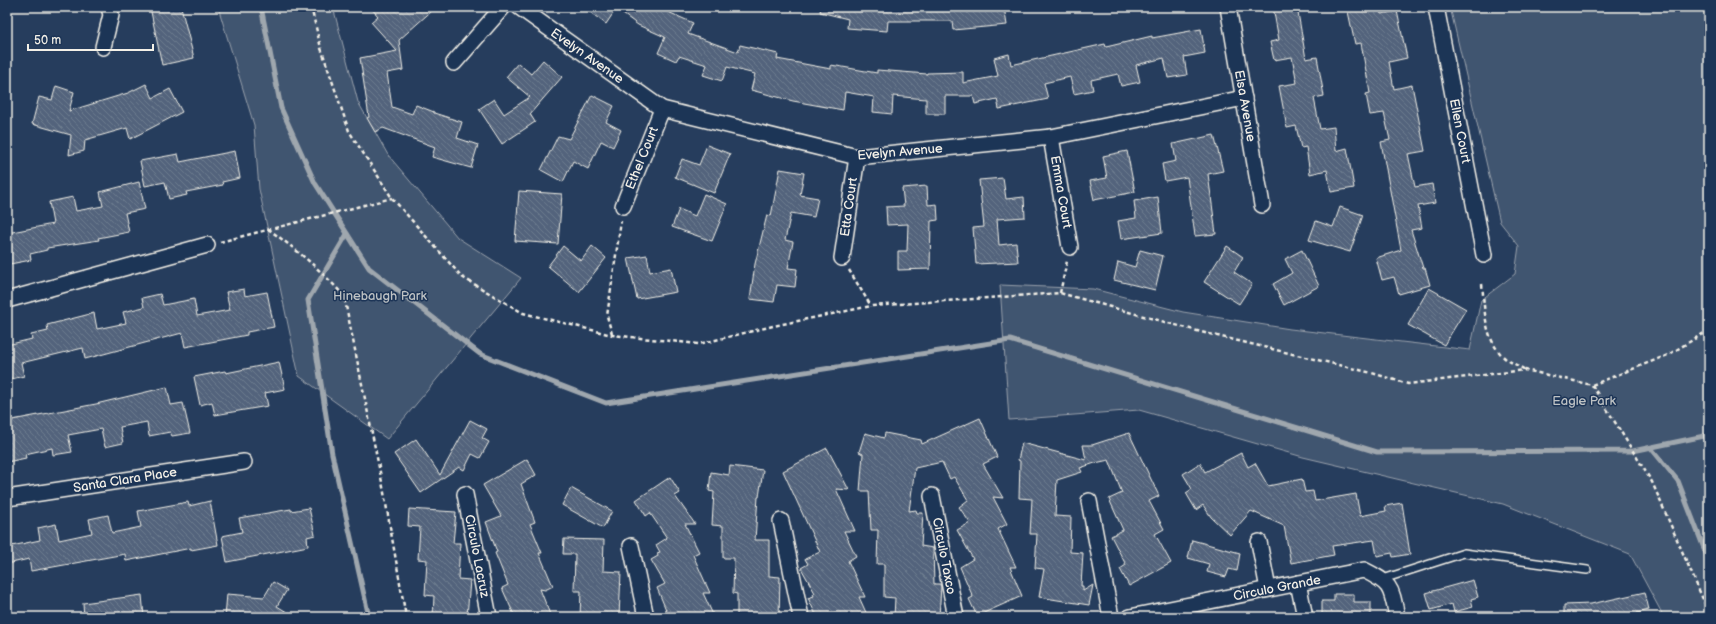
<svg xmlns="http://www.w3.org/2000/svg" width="1716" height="624" font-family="'Balsamiq Sans',sans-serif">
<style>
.park{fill:#40546f;stroke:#9aa2ac}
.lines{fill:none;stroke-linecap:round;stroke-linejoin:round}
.stream{stroke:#9fa7ae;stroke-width:5}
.building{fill:url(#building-back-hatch);stroke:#f4f1e8}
.service-casing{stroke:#f4f1e8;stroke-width:10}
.minor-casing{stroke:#f4f1e8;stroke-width:18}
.path{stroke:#f4f1e8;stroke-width:2.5;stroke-dasharray:4 3;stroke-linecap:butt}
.service{stroke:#1d3557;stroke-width:7}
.minor{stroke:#1d3557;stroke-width:15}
.labels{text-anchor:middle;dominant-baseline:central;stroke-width:3;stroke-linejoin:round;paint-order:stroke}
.street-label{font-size:13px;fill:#f4f1e8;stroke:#1d3557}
.park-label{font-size:13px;fill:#bec2c4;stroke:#1d3557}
</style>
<defs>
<pattern id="building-back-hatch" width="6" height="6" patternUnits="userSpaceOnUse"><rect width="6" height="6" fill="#52647b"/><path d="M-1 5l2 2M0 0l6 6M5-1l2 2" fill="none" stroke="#6c7b8e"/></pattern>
</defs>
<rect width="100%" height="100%" fill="#263d5d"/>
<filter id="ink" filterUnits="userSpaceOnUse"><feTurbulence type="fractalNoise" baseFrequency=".025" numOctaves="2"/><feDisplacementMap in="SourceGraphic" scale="8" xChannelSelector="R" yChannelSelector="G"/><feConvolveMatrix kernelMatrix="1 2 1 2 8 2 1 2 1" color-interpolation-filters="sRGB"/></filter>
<g filter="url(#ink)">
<g class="park">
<polygon points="218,7 333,7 358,102 388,155 458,238 521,278 387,439 299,376 259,189 254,125"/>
<polygon points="1450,7 1709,7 1709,617 1664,617 1630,554 1503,504 1303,457 1139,410 1009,420 1000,285 1093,289 1183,312 1290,329 1470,350 1481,300 1515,274 1519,246 1500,222"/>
</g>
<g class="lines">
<g class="stream">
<polyline points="261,7 281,108 315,183 369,268 480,354 606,403 1010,340 1377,452 1633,451 1709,435"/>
<polyline points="347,234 308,300 332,454 369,617"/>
<polyline points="1651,448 1678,481 1709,561"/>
</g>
</g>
<g class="building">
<polygon points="150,7 181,7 194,58 162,65"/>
<polygon points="370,7 436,7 399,40 403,70 387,73 392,107 412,114 416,105 434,112 434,113 462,122 457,138 478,145 471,168 432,157 435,147 383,128 375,132 367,118 369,117 360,58 397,51 371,22 378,16"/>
<polygon points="583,7 657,7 693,23 688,34 738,52 740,45 778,54 777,59 831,69 831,65 877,73 877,70 927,74 927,73 963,72 963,83 998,76 994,58 1009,54 1011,65 1105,44 1106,47 1152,36 1152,38 1201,29 1205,53 1184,57 1187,75 1168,78 1164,58 1136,65 1140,82 1121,86 1118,74 1091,80 1093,90 1074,94 1070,77 1044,83 1048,99 999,109 997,99 975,104 973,96 945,96 945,114 926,114 926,99 893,96 892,114 873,112 874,97 845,92 843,110 793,101 751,90 755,74 727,67 722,81 703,75 707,65 679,56 676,61 658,53 665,37 638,25 616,9 606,24"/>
<polygon points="821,7 1004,7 1007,25 953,30 952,21 888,21 887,31 847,28 848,19 820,12"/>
<polygon points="1273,7 1297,7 1306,59 1317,57 1324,96 1314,98 1320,129 1334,127 1336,151 1347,148 1354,188 1331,192 1327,170 1310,174 1306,147 1301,148 1296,126 1287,128 1279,86 1297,83 1292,57 1274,60 1270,42 1279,40"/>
<polygon points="1347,7 1379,7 1381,14 1397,11 1407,58 1389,62 1394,89 1412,85 1425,151 1408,154 1415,187 1432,184 1435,203 1418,206 1422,228 1411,230 1423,268 1425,268 1430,285 1399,294 1394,277 1382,280 1376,258 1401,250 1381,142 1390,140 1384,113 1370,115 1366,94 1370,93 1361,43 1355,44"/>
<polygon points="543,60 562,77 530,114 535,122 502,144 479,109 494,99 504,114 530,97 506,77 518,63 531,74"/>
<polygon points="146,84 153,98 170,89 182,112 130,139 127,128 85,140 84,151 69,155 71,135 32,124 39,97 52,100 56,86 74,92 69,111 128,93"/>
<polygon points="592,95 614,106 606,122 621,130 613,147 601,141 588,169 573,161 563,182 541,170 558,136 569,139"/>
<polygon points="1214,135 1223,171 1208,174 1216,234 1195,236 1187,177 1165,181 1162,164 1176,161 1173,144"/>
<polygon points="707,145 730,154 714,193 675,177 682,159 699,165"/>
<polygon points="235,151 240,178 222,182 223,185 186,192 187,195 169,199 165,182 145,186 140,161 178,154 180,162"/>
<polygon points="1127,151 1135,192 1094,200 1090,181 1107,178 1103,156"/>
<polygon points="780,169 804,173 800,195 818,198 814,217 791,213 785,240 793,242 788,268 797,269 795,287 777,285 774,302 750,299 755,264 767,215 771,216"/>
<polygon points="1003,178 1006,199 1024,197 1025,217 997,219 999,245 1016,243 1018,262 976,264 973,228 984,227 979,180"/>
<polygon points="139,182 145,209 125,213 129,232 98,238 99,240 47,248 47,250 30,254 31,260 10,264 7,248 7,233 53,224 49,202 73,197 76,211 103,206 100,192"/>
<polygon points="927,186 928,205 937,204 938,220 931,221 930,269 898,270 898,251 907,251 908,224 887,225 886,207 904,206 902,188"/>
<polygon points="519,191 562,194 558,244 515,241"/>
<polygon points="704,194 727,204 712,241 672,227 679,209 695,216"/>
<polygon points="1158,197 1162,233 1121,239 1118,221 1136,218 1134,201"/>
<polygon points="1340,207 1363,215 1350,252 1309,240 1316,221 1333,227"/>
<polygon points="563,246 581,261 592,246 606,258 579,292 548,266"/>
<polygon points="1227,246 1243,257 1234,272 1252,284 1239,304 1204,282"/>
<polygon points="1140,250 1163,256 1155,290 1114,280 1118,262 1135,267"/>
<polygon points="1302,250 1319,286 1284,305 1273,284 1292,273 1285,259"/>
<polygon points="647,255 650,272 671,268 676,292 637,299 628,258"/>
<polygon points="1429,288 1466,309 1444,345 1408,325"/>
<polygon points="244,289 245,296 267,292 274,327 247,332 247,335 185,347 182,333 85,359 83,348 21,363 24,376 7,380 7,345 32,339 31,335 48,331 47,325 94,313 97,329 126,323 123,312 144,307 142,298 160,294 163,305 194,299 197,316 230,310 226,292"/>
<polygon points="279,362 285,389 265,393 268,406 215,415 212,402 200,405 194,377 225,371 226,373"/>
<polygon points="167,387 171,405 183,403 190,433 172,436 170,432 149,436 147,422 120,427 123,443 105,447 101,429 68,435 72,452 53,455 52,448 25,454 26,458 7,462 7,421 96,404"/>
<polygon points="980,418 997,457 983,464 1003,498 993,497 1007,524 998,529 1016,567 1010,567 1022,596 977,616 969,599 973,597 960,567 973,559 957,530 970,523 959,507 968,500 954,477 950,479 942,462 915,468 909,511 916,510 917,513 923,513 921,546 933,548 934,584 940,584 941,586 939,617 894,617 895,598 884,597 884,564 877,564 878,530 871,530 869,491 860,491 863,454 859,452 865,433 884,438 885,433 921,440 922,444"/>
<polygon points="470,420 487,429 482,438 489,442 480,458 472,454 464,470 459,467 421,493 394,454 416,439 440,475"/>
<polygon points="1129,433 1159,496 1149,501 1164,529 1155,534 1171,563 1129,586 1120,569 1126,565 1111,536 1123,530 1109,499 1122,493 1109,460 1095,463 1080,468 1082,472 1057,480 1055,516 1071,517 1070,552 1083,553 1081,586 1083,586 1083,591 1093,585 1089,605 1039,597 1044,569 1035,568 1037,534 1030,534 1032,499 1019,498 1020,461 1018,460 1022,443 1086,460 1083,445 1092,445"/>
<polygon points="827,448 849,490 836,489 855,531 844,531 856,556 848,561 865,597 859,597 868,617 817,617 808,598 814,596 813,594 815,593 801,568 808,564 805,559 820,552 783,471"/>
<polygon points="1241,453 1248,467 1255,463 1268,486 1302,479 1305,492 1313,491 1315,501 1356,494 1360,516 1386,511 1385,506 1402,503 1410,554 1393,557 1392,553 1377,556 1374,540 1332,546 1334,555 1291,563 1284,526 1251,511 1230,535 1211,517 1203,505 1196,510 1186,493 1192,489 1183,474 1200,463 1205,472"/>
<polygon points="527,459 536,475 521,484 535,522 530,524 542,553 539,553 553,586 545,590 540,589 551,617 515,617 502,588 508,585 495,553 497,552 486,522 501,516 483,485"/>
<polygon points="730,466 763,470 759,497 758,497 755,540 769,540 769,576 780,577 779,617 737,617 737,594 733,593 734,558 723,558 723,526 712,525 714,492 709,491 711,472 729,475"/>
<polygon points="670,477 680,493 675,496 695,524 685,524 699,552 693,555 710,593 703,593 714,617 669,617 657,588 665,584 651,560 658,556 657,553 660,552 656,545 667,538 650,513 646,516 636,500"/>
<polygon points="571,488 612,511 603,528 562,505"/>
<polygon points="210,501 218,545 191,550 191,548 126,561 125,554 31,571 29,559 7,564 7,547 40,540 38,528 56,524 59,540 92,533 89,519 108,515 112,533 141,527 138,511 188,502 189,506"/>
<polygon points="309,508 315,535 307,537 308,546 227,562 222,536 242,532 239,518 291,509 291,511"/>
<polygon points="409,509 456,512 453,543 460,543 458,579 470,580 467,617 433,617 434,596 425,595 427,560 418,559 420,527 408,526"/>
<polygon points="564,539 604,540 603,571 621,572 619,617 580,617 581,591 574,591 575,554 563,554"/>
<polygon points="1192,540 1240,553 1237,571 1229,569 1226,577 1207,572 1209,564 1188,558"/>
<polygon points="1473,580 1478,597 1471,599 1473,607 1454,612 1452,604 1431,610 1426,593"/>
<polygon points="273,582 287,590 277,606 295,617 225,617 227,594 264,597"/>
<polygon points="1645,592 1649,610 1637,613 1638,617 1564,617 1564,605 1591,604"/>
<polygon points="1334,594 1354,594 1354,602 1371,602 1371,617 1322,617 1322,601 1334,601"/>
<polygon points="142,595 144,617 84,617 83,603"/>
</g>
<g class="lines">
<defs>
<polyline id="service" points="1383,579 1464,553 1587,570"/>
<g id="minor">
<polyline points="519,7 662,109 857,157 1051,137 1244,98"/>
<polyline points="1228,7 1262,205"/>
<polyline points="1436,7 1484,255"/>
<polyline points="103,47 111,15 109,7"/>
<polyline points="454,63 503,7"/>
<polyline points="1051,137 1070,247"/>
<polyline points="623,206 662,109"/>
<polyline points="842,258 857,157"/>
<polyline points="7,300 207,245"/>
<polyline points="465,494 489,617"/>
<polyline points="932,496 956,617"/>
<polyline points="7,498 244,462"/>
<polyline points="1089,501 1111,617"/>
<polyline points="781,521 801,617"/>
<polyline points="1259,542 1268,589"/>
<polyline points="631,546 646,617"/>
<polyline points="1298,583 1305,617"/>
<path d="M1130,617L1364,570C1392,584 1391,587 1397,617"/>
</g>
</defs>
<use href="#service" class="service-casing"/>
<use href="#minor" class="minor-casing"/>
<g class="path">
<polyline points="311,7 321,48 349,131 392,198 462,277 523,313 612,335 699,344 773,326 871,306 1060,293 1201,332 1372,373 1408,384 1525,370 1592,385 1668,355 1709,330"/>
<path d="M268,229C296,249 321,270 344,296L383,487L406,617"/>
<polyline points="220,242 392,198"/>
<polyline points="849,270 871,306"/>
<path d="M1482,284C1485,311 1484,341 1506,359C1512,363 1519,366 1525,370"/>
<polyline points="1060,293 1067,261"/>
<polyline points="612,334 607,316 621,221"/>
<polyline points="1592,385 1652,482 1709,613"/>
</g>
<use href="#service" class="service"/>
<use href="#minor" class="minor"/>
</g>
</g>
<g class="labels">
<g class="street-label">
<text transform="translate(587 56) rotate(35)">Evelyn Avenue</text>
<text transform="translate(1245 106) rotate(80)">Elsa Avenue</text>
<text transform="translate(1460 131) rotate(79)">Ellen Court</text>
<text transform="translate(900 152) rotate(-5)">Evelyn Avenue</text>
<text transform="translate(642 158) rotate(-68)">Ethel Court</text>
<text transform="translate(1061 192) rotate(80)">Emma Court</text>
<text transform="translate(849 207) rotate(-82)">Etta Court</text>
<text transform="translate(125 480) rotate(-9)">Santa Clara Place</text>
<text transform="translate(477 556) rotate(79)">Circulo Lacruz</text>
<text transform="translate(944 556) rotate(79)">Circulo Taxco</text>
<text transform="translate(1277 588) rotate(-11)">Circulo Grande</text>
</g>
<g class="park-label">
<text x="380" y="296">Hinebaugh Park</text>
<text x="1584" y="401">Eagle Park</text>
</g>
</g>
<rect width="1716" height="624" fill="none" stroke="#1d3557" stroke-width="24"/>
<rect x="12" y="12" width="1692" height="600" fill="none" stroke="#f4f1e8" stroke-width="1.5" filter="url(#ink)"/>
<path d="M28 44v6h125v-6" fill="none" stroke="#f4f1e8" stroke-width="2"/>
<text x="34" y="44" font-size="12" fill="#f4f1e8" stroke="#1d3557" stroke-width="3" paint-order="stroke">50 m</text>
</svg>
